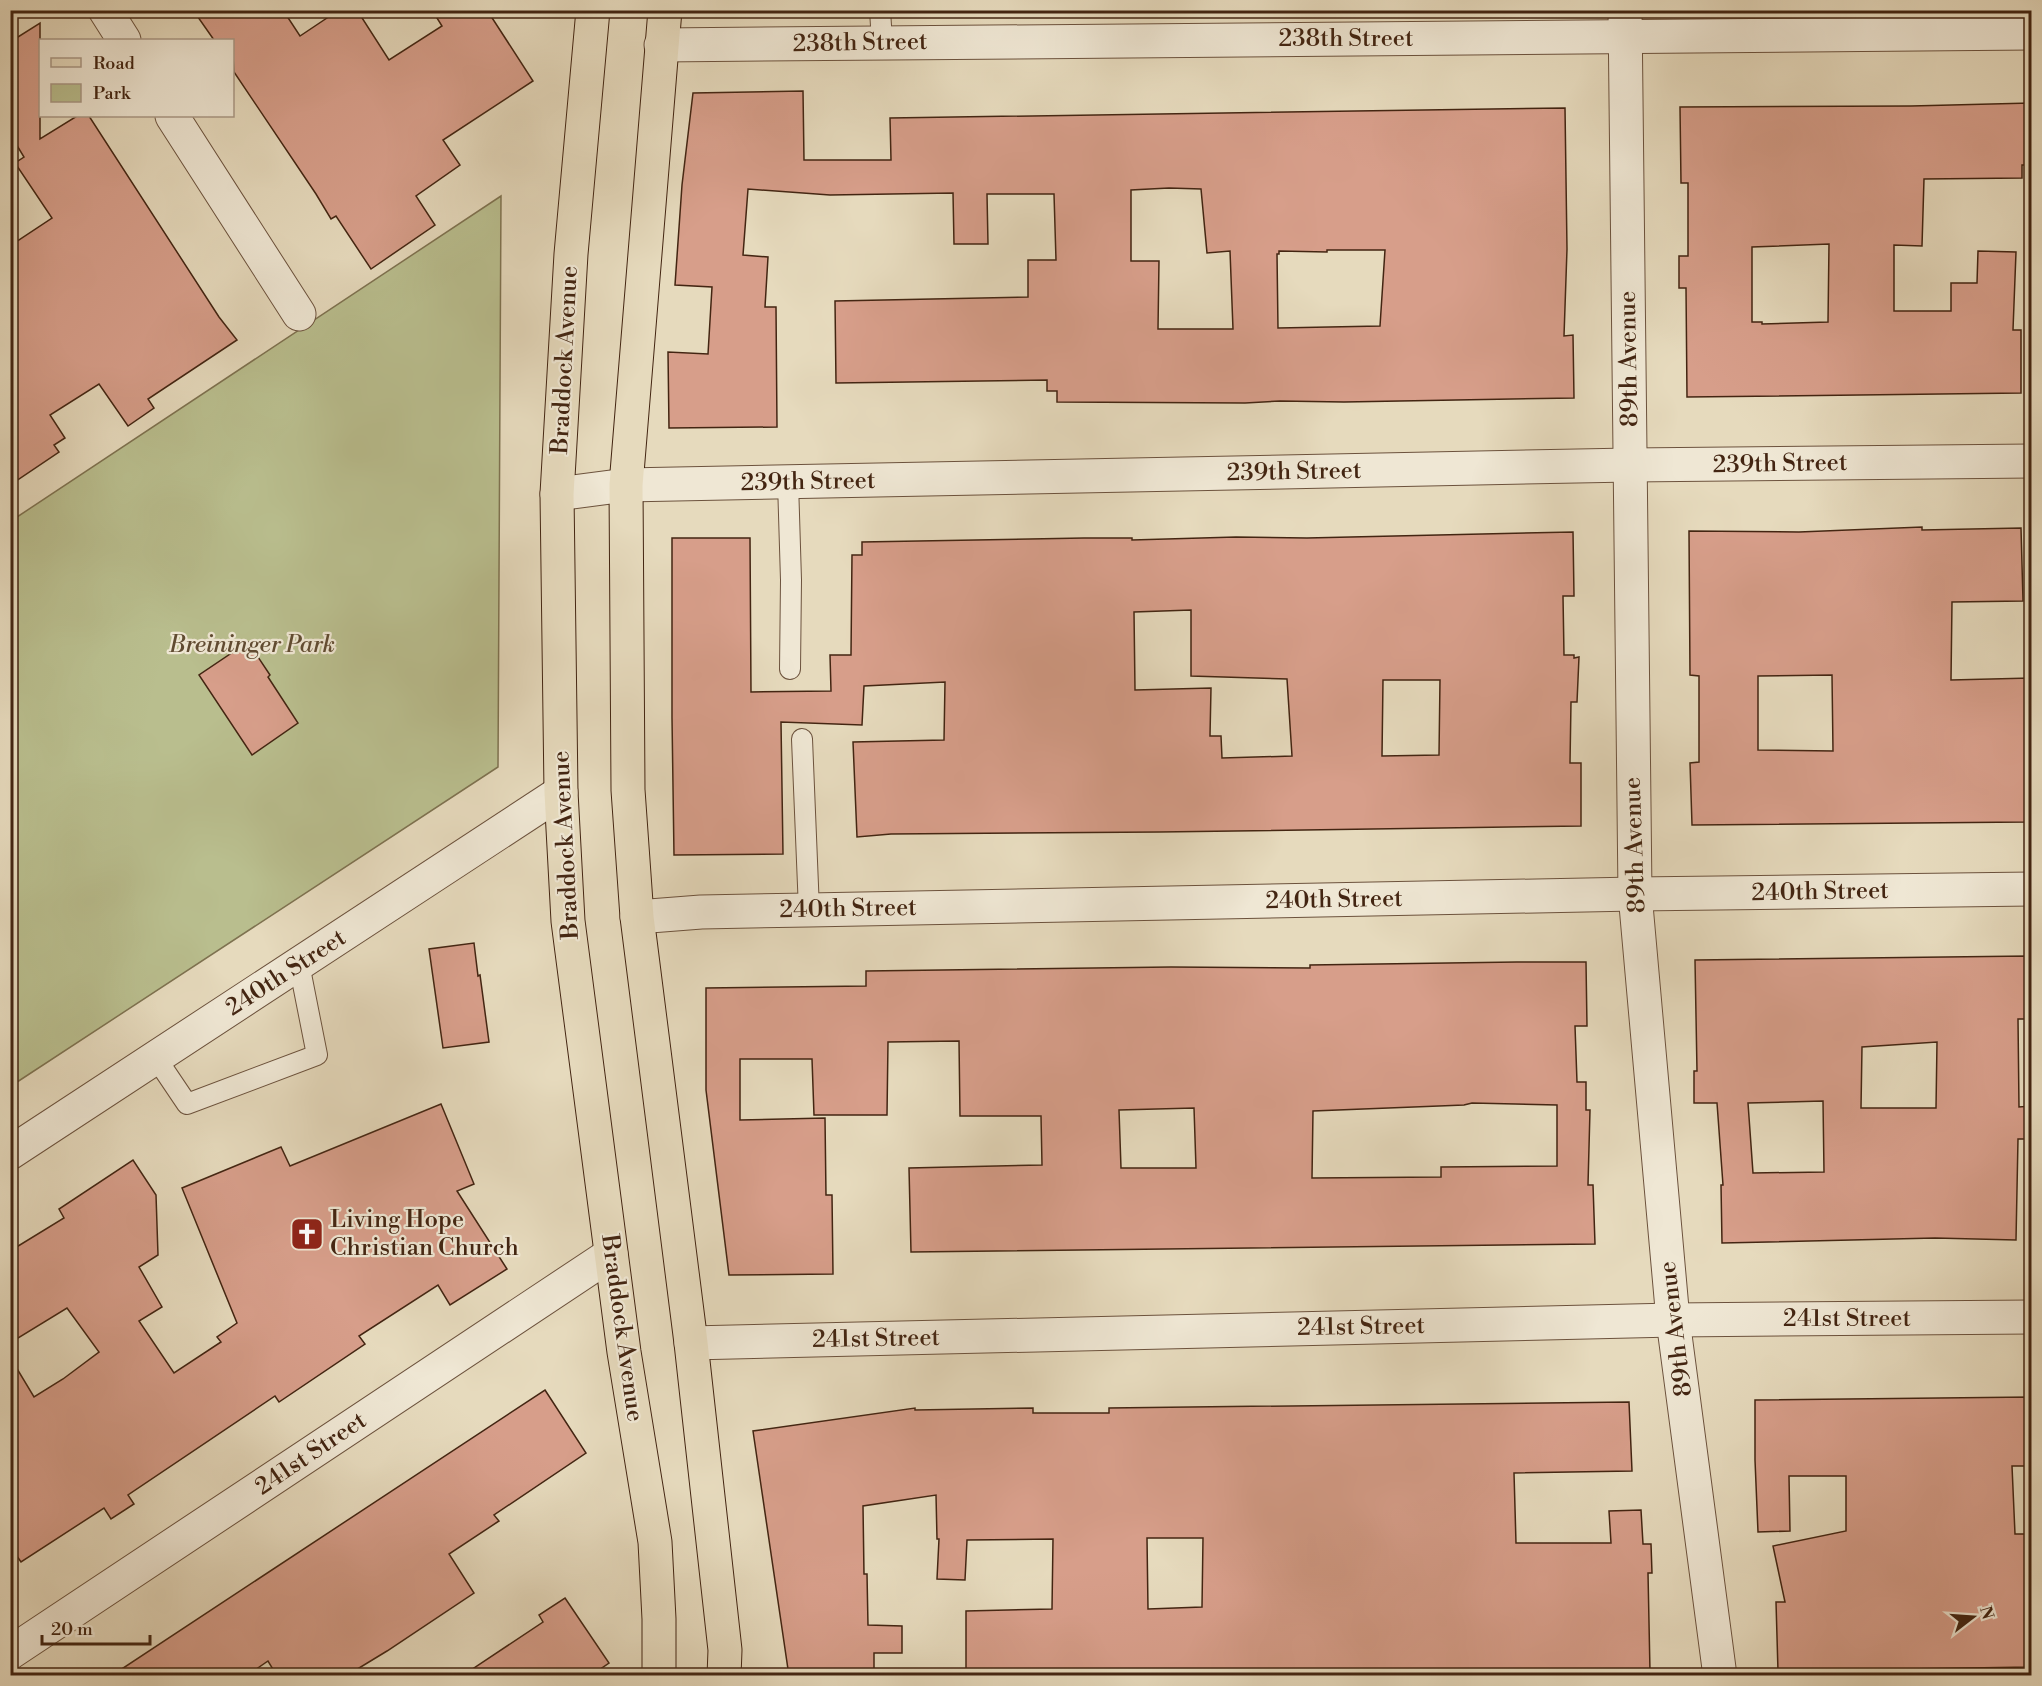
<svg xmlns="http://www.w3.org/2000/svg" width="2042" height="1686" font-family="'Libre Bodoni',serif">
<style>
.green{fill:#b9be8e;stroke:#7e7250;stroke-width:1.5}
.building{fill:#d79e8a;stroke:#432512;stroke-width:1.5;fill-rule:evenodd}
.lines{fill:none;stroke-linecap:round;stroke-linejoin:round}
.service-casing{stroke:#6c523d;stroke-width:22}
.minor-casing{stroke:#6c523d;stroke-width:35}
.primary-casing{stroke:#432512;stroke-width:35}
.service{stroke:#efe7d4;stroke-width:20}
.minor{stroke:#efe7d4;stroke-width:33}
.primary{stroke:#e6dabd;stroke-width:33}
.labels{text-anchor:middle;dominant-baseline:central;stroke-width:4.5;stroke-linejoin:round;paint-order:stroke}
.street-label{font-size:24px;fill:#432512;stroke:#efe7d4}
.park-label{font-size:24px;font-style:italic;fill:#604b31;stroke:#efe7d4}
.poi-label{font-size:24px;fill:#432512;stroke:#efe7d4;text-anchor:start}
</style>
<rect width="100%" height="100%" fill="#e6dabd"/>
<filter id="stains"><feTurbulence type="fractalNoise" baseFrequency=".00333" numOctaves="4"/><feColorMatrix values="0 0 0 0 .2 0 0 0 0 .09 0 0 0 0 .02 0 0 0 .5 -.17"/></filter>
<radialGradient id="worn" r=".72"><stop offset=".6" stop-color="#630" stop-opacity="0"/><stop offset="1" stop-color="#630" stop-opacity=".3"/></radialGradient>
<polygon class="green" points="501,196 498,767 11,1086 11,521"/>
<g class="building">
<polygon points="193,10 283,10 300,36 339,10 357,10 389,60 442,26 432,10 487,10 533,81 443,140 460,165 416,196 435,225 371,269 336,216 331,219 316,194 234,72 232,40 214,40"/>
<polygon points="40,23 40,139 77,116 89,116 219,317 237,340 148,399 154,408 128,426 99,384 50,415 65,438 54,445 59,452 10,485 10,246 52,218 15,163 24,157 10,134 10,42"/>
<path d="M803,91L804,160H891L890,118L1565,108L1567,249L1564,336L1573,335L1574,398L1344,402L1280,401L1245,403L1057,402V391H1047V380L836,383L835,301L1028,297V260H1056L1054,194H987L988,244H954L953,193L830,195L748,189L743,255L768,257L765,307H776L777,427L669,428L668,352L708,354L712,287L675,285L682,185L693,93ZM1169,188L1201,189L1207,253L1230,251L1233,329H1158L1159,261H1131V190ZM1327,250H1385L1380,326L1278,328L1277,254H1279V251L1327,252Z"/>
<path d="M2031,103V165H2022V178L1924,179L1922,246L1894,245V311H1951V283H1977L1978,251L2016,252L2013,330H2021V393L1687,397L1686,288H1679V256H1688V183H1681L1680,107L1911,106ZM1829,244L1828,322L1762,324V322H1752V247Z"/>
<path d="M1922,527V530L2021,528L2023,601L1952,602L1951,680L2031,678V709H2025V822L1692,825L1690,763L1699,762V676L1690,675L1689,531L1799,532ZM1832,675L1833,751L1758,750V676Z"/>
<path d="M1573,532L1574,596H1563L1564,655H1574V658L1579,657L1577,702H1571L1570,763H1581V826L1159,832L891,834L857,837L853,742L944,740L945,682L864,686L862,725L781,722L783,854L674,855L672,718V538H750L751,692L831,691L830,655H851L852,555H862V542L1084,538H1132V540L1236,537L1307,538ZM1191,610V676L1287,679L1292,756L1222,758L1221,736H1210L1211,688L1135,690L1134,612ZM1383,680H1440L1439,755L1382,756Z"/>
<polygon points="248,642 270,675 268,677 298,723 252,755 199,675"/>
<polygon points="474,943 478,976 480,975 489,1042 443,1048 429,949"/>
<path d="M2028,956L2029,1019H2018L2019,1107L2031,1106V1139H2018L2016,1240L1935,1238L1722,1243L1721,1185H1723L1717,1103H1694V1071H1697L1695,960ZM1937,1042L1936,1108H1861L1862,1047ZM1823,1101L1824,1172L1753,1173L1748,1103Z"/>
<path d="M1517,962H1586L1587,1026H1575L1577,1082H1586V1110H1590L1588,1185H1593L1595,1244L911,1252L909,1168L1042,1165L1041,1116H960L959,1041L888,1042L887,1115H814L812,1059H740V1120L825,1118L826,1195H832L833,1274L729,1275L706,1090V988L866,986V971L1171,967L1310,968V965ZM1472,1103L1557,1105V1166L1441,1167V1177L1312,1178L1313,1111L1464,1105ZM1194,1108L1196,1168H1121L1119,1110Z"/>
<polygon points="441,1104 474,1184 457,1191 507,1269 450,1305 438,1285 359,1336 365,1344 279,1402 275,1396 128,1495 134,1504 111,1519 104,1508 21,1562 10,1546 10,1357 34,1397 63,1379 99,1352 67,1308 10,1343 10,1251 64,1218 59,1209 133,1160 156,1195 158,1255 139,1267 162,1307 139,1321 174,1373 221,1342 217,1337 237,1323 182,1188 281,1147 290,1166"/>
<polygon points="545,1390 586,1453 494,1515 499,1521 449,1554 474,1593 387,1651 346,1676 277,1676 268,1661 246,1676 111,1676"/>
<polygon points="2031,1397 2031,1466 2012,1466 2015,1534 2031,1534 2031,1667 1778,1671 1776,1602 1785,1602 1773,1546 1846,1531 1846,1476 1789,1476 1790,1531 1758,1532 1755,1460 1755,1400"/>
<path d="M1629,1402L1632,1471L1514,1473L1516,1543H1611L1609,1511L1641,1510L1643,1544H1651L1652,1573H1648L1650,1672L1588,1674L966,1676V1611L1052,1609L1053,1539L967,1540L965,1580L937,1579L939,1539H937L936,1495L863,1506L864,1574H867L868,1625L902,1626V1653H874V1676H789L753,1431L915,1408V1410L1033,1408V1413H1109V1408ZM1147,1538H1203L1202,1607L1148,1609Z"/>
<polygon points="565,1598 609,1663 590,1676 462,1676 543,1622 539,1615"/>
</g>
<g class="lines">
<defs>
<g id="service">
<polyline points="880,10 882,42"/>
<polyline points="788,482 791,580 790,669"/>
<polyline points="802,739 809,910"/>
<polyline points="156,1058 187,1104 317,1055 299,964"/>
</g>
<g id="minor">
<polyline points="105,10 124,40"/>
<polyline points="1625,10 1635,894 1673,1320 1720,1676"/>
<polyline points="661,45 2032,33"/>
<polyline points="172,116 299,314"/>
<polyline points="557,494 626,485 1630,465 2032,461"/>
<polyline points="637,917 701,912 809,910 1635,894 2032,889"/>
<polyline points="10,1153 561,792"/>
<polyline points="691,1343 1673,1320 2032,1317"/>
<polyline points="10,1653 611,1254"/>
</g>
<g id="primary">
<polyline points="593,10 571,254 557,494 561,792 568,921 624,1352 655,1542 659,1619 659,1676"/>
<polyline points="665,10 626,485 628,790 637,917 691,1343 725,1650 724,1676"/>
</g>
</defs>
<use href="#service" class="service-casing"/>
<use href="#minor" class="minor-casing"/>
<use href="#primary" class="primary-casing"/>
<use href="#service" class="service"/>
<use href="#minor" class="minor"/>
<use href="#primary" class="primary"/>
</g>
<defs>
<symbol id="church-square" viewBox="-11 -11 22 22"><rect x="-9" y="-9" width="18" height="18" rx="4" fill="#8f2418" stroke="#efe7d4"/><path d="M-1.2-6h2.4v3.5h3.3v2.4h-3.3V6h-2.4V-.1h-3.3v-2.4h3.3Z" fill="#fff"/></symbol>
</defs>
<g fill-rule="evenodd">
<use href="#church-square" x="288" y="1215" width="38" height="38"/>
</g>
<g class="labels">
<g class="street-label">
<text x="1346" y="39">238th Street</text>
<text transform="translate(860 43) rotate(-1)">238th Street</text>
<text transform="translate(1629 359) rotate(-91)">89th Avenue</text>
<text transform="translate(565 360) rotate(-87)">Braddock Avenue</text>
<text transform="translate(1780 464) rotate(-1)">239th Street</text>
<text transform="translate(1294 472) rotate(-1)">239th Street</text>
<text transform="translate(808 482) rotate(-1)">239th Street</text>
<text transform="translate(566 845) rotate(-93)">Braddock Avenue</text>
<text transform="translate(1635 845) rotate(-92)">89th Avenue</text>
<text transform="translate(1820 892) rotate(-1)">240th Street</text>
<text transform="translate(1334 900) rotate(-1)">240th Street</text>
<text transform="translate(848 909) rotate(-1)">240th Street</text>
<text transform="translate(286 973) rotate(-33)">240th Street</text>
<text x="1847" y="1319">241st Street</text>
<text transform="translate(1361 1327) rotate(-1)">241st Street</text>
<text transform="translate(622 1328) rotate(82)">Braddock Avenue</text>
<text transform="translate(1676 1329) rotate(-97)">89th Avenue</text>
<text transform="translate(876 1339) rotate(-1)">241st Street</text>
<text transform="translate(311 1454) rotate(-34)">241st Street</text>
</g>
<g class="park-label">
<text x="252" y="645">Breininger Park</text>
</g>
<g class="poi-label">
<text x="330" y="1220">Living Hope<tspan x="330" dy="28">Christian Church</tspan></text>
</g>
</g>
<rect width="2042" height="1686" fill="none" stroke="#e6dabd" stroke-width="36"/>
<rect x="12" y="12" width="2018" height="1662" fill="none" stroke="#432512" stroke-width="3"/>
<rect x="18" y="18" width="2006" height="1650" fill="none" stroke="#432512" stroke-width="1.5"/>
<rect x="39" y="39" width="195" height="78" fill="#efe7d4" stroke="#aa9986" stroke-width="1.5"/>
<rect x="51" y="58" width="30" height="9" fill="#e6dabd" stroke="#aa9986" stroke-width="1.5"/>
<text x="93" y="69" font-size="18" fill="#432512">Road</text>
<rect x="51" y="84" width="30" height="18" fill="#b9be8e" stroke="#aa9986" stroke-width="1.5"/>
<text x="93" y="99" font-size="18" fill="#432512">Park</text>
<g transform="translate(1973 1617) rotate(73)" stroke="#efe7d4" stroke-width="4.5" paint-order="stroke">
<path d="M0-4.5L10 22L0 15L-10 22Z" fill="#432512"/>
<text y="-9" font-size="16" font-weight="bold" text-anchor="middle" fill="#432512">N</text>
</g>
<path d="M42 1635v9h108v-9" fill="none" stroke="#432512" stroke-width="3"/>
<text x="51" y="1635" font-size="18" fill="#432512" stroke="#efe7d4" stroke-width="4.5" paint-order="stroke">20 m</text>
<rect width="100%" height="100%" filter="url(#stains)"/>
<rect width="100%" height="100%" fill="url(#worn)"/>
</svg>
